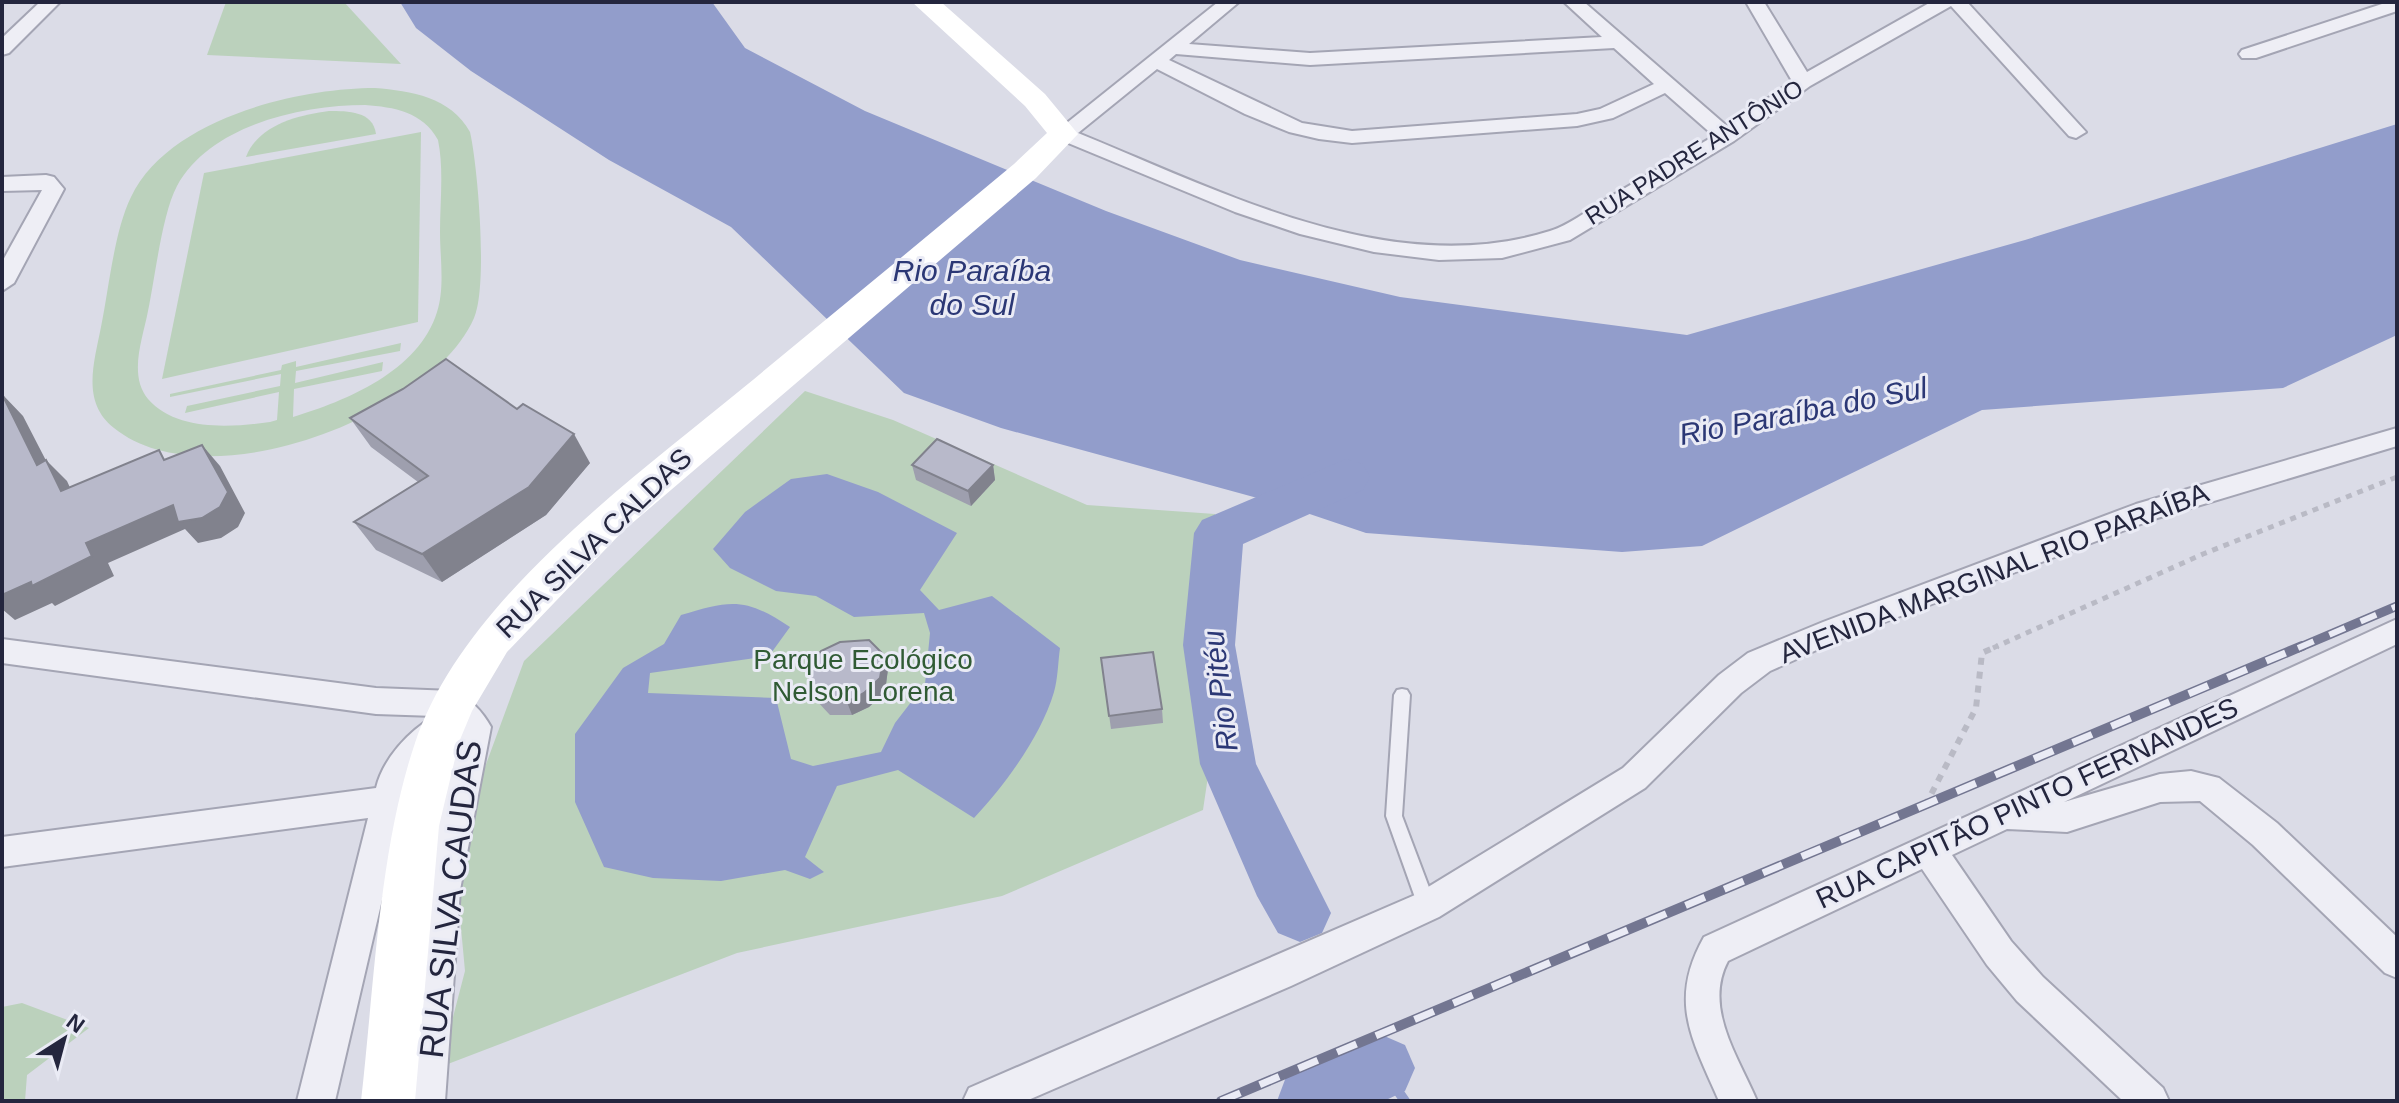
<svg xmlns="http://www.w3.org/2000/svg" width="2399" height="1103" font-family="Helvetica,sans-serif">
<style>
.green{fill:#bbd1bc;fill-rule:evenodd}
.water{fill:#929dcb}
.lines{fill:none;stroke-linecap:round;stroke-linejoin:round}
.stream{stroke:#929dcb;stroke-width:10}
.river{fill:#929dcb;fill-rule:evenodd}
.service-casing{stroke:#a4a5b4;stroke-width:4}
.minor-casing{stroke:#a4a5b4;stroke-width:4}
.path-far1{stroke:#b9bac5;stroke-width:5;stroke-dasharray:6 6;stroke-linecap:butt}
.path{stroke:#b9bac5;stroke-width:6;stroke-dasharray:7 7;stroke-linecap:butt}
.service{fill:#eeeef5;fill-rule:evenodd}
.minor{fill:#eeeef5;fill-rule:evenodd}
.secondary{fill:#fff;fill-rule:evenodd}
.rail-far1-casing{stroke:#737691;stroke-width:9}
.rail-casing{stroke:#737691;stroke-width:10}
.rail-far1{stroke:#eaebf5;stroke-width:6;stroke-dasharray:17;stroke-linecap:butt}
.rail{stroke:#eaebf5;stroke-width:7;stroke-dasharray:21;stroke-linecap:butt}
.wall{fill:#9e9fae}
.shaded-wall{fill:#81828d}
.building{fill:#b8b9ca;stroke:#81828d;stroke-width:2}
.labels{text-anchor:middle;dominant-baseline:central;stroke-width:6;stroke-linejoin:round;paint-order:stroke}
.far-street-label{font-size:24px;fill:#24263e;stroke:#eaebf5}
.street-label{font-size:28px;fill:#24263e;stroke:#eaebf5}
.park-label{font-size:28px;fill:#305b34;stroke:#eaebf5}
.water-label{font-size:30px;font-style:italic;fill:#2b3775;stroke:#eaebf5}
.near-street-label{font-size:34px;fill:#24263e;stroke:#eaebf5}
</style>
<rect width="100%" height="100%" fill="#dbdce7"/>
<g class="green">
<polygon points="226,2 344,2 401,64 207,55"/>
<path d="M375,88C411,91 451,97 470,132C478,167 488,287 474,318C430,418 205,502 114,428C81,402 94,363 101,327C109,288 114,232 131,197C168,119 297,88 375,88ZM365,105C394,107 423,112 438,140C444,169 440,202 440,232C440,257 445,288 437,312C419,371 346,401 293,417L294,389L382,371L383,362L295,383L296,371L400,351L401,343L296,367V361L282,365L281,370L170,394V397L281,374L280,386L187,406L185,413L279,392L277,420L270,422C232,427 177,432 148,399C128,375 143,338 148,311C155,278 162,214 177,186C210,125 302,105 365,105Z"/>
<path d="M329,111C348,111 373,111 376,134L246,157C258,125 298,115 329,111Z"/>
<polygon points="421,132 418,322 162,379 204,173"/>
<polygon points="805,391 893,420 1087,505 1215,514 1213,600 1224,668 1203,810 1002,896 737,953 440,1067 465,971 457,885 467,816 524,661"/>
<polygon points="22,1003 89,1028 27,1075 25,1101 2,1101 2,1007"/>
</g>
<g class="water">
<polygon points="400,2 712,2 745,48 865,111 1106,211 1240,260 1400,297 1687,335 2025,240 2397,124 2397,335 2283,388 1982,410 1702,546 1622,552 1366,533 1283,505 1001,428 904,393 731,227 609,160 471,71 416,28"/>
<path d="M827,474L878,492L957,533L920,590L939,610L992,596L1060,648C1058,662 1058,678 1054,692C1041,736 1005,785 974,818L898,770L837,786L805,857L824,872L810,879L785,870L721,881L653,878L604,867L575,802V734L623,668L664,644L681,615C731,600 745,597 790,627L769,656L650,673L648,693L776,698L791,759L813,766L881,752L895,723L925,684L930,633L924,613L854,617L816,596L776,591L730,568L713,549L745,512L791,479Z"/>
</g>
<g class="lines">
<polyline class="stream" points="1382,1068 1405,1101"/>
<g class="river">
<polygon points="1346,459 1363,464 1370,477 1363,490 1243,544 1235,645 1256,764 1331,913 1322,933 1300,942 1278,933 1257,896 1200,764 1183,645 1194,533 1202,520"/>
<polygon points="1382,1035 1405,1045 1415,1068 1405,1091 1384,1101 1277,1101 1286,1077"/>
</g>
<defs>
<polygon id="service" points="1402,689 1407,690 1410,695 1402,816 1436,906 1433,912 1427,914 1421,912 1418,906 1386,816 1394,695 1397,690"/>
<g id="minor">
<polygon points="40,2 60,2 9,53 2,55 2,38"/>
<path d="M1218,2H1239L1189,44L1310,53L1602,37L1564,2H1584L1728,127L1792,81L1746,2H1764L1807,72L1931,2H1967L2086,132L2076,138L2069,136L1951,6L1810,86L1734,141L1570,240L1502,258L1439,260L1374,252L1300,234L1235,212L1056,138L1053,134ZM1614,48L1654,84L1600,109L1577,114L1352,131L1302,123L1169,60L1176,54L1310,65ZM1157,69L1245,114L1289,132L1319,139L1352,143L1577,126L1613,118L1665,93L1714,136C1677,158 1640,179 1603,201C1587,211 1569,225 1550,231C1391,281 1223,192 1078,133Z"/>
<polygon points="2388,2 2397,2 2397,11 2256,58 2242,58 2239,54 2242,50"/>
<polygon points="46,175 54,177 64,189 14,283 2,291 2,262 42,190 2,191 2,177"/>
<polygon points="2397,428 2397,446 2154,519 1843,638 1770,671 1741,693 1645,788 1439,917 1291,986 1026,1101 963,1101 969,1088 1415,895 1623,768 1719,675 1748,653 1823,622 2136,504"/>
<path d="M2397,619V644L2064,802L2160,774L2191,771L2219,778L2277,823L2397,937V978L2385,973L2253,845L2200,801L2160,802L2067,832L2007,829L1952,855L2011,941L2043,977L2163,1088L2169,1101H2123L2017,1001L1987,965L1922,869L1728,961C1703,1008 1739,1058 1757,1101H1719C1692,1039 1668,1001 1704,937Z"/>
<path d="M2,639L376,688L453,691C469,697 483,712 491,727L460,890L445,1101H407L426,890L457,729L453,736L424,761L409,784L335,1101H297L368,818L2,867V837L376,788C383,759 408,731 435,716L376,714L2,663Z"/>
</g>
</defs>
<use href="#service" class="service-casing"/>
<use href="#minor" class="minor-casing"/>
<polyline class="path-far1" points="1993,648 2203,554 2397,477"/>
<polyline class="path" points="1925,806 1976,708 1982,653 1998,646"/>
<use href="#service" class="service"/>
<use href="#minor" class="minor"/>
<path class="secondary" d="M912,2H941L1045,94L1078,134L1036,178L623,531L507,652L472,711L459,742L439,826L415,1101H361C374,988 379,849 415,743C462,602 631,480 743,388C834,313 924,239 1014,164L1047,133L1025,106Z"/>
<defs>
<polyline id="rail-far1" points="2298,648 2397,606"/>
<polyline id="rail" points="1221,1101 2302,646"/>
</defs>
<use href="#rail-far1" class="rail-far1-casing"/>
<use href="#rail" class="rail-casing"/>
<use href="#rail-far1" class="rail-far1"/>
<use href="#rail" class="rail"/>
</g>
<g class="wall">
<polygon points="403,389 590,463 546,515 442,582 376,550 354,522 418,482 371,447 350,418"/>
<polygon points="912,465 993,465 995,480 971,506 916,480"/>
<polygon points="884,655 888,669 885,692 869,707 852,715 830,715 816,700 810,686"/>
<polygon points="1103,672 1162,709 1163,723 1111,729"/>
</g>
<g class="shaded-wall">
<polygon points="2,394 23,416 55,478 46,460 67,481 81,512 61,491 37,465"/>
<polygon points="574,434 590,463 546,515 442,582 422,554"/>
<polygon points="202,445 220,466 245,513 238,527 221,538 198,543 185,529 108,563 114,576 55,606 52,603 15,620 2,609 2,595 86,543 173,505"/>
<polygon points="993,465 995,480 971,506 968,491"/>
<polygon points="884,655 888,669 885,692 869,707 852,715 847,702"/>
</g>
<g class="building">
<polygon points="446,359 517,409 523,404 574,434 529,487 422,554 354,522 428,476 350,418 403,389"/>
<polygon points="2,394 37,465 46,460 61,491 159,450 164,460 202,445 228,492 220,507 202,518 178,522 173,505 86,543 92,556 32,586 31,582 2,595"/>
<polygon points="937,439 993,465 968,491 912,465"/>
<polygon points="869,640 884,655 880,678 864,693 847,702 824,701 810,686 808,667 821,651 840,642"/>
<polygon points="1153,652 1162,709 1109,716 1101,658"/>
</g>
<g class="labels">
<g class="far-street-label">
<text transform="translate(1694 152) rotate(-32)">RUA PADRE ANTÔNIO</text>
</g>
<g class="street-label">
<text transform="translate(594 543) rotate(-44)">RUA SILVA CALDAS</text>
<text transform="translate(1994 573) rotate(-21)">AVENIDA MARGINAL RIO PARAÍBA</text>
<text transform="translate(2027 803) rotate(-25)">RUA CAPITÃO PINTO FERNANDES</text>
</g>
<g class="park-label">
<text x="863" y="659">Parque Ecológico<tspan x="863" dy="32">Nelson Lorena</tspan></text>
</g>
<g class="water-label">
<text x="972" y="270">Rio Paraíba<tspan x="972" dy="34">do Sul</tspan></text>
<text transform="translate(1803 411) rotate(-11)">Rio Paraíba do Sul</text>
<text transform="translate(1220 691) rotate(-97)">Rio Pitéu</text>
</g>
<g class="near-street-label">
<text transform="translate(450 899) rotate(-83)">RUA SILVA CAUDAS</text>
</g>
</g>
<rect width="2399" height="1103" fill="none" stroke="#24263e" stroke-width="8"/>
<g transform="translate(64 1039) rotate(36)" stroke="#eaebf5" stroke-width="6" paint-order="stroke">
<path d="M0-6L14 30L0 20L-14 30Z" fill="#24263e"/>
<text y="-12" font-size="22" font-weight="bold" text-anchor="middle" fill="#24263e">N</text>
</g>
</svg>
